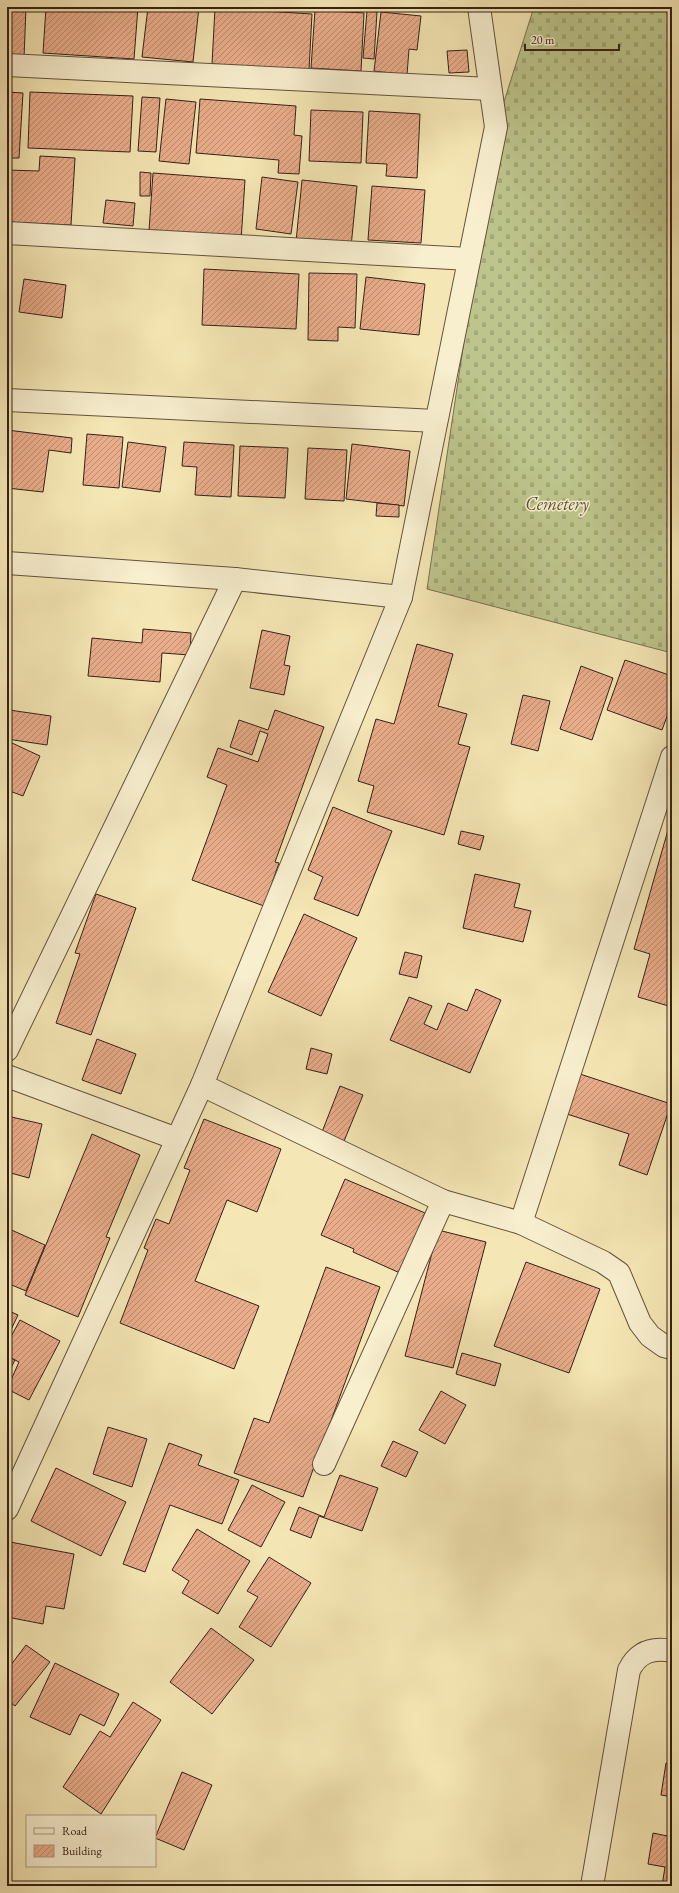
<svg xmlns="http://www.w3.org/2000/svg" width="679" height="1893" font-family="'EB Garamond',serif">
<style>
.cemetery{fill:url(#cemetery-stones);stroke:#787351}
.building{fill:url(#building-hatch);stroke:#342116}
.lines{fill:none;stroke-linecap:round;stroke-linejoin:round}
.minor-casing{stroke:#64523e;stroke-width:24}
.minor{stroke:#f8efcf;stroke-width:22}
.labels{text-anchor:middle;dominant-baseline:central;stroke-width:3;stroke-linejoin:round;paint-order:stroke}
.park-label{font-size:18px;font-style:italic;fill:#5d5239;stroke:#f8efcf}
</style>
<defs>
<pattern id="cemetery-stones" width="16" height="16" patternUnits="userSpaceOnUse"><rect width="16" height="16" fill="#bdc58c"/><path d="M2 7V4a2 2 0 0 1 4 0v3zM10 15v-3a2 2 0 0 1 4 0v3z" fill="#a3a978"/></pattern>
<pattern id="building-hatch" width="6" height="6" patternUnits="userSpaceOnUse"><rect width="6" height="6" fill="#eaad8b"/><path d="M-1 1l2-2M0 6l6-6M5 7l2-2" fill="none" stroke="#be8c71"/></pattern>
</defs>
<rect width="100%" height="100%" fill="#f5e7b5"/>
<filter id="stains"><feTurbulence type="fractalNoise" baseFrequency=".005" numOctaves="4"/><feColorMatrix values="0 0 0 0 .2 0 0 0 0 .09 0 0 0 0 .02 0 0 0 .5 -.17"/></filter>
<radialGradient id="worn" r=".72"><stop offset=".6" stop-color="#630" stop-opacity="0"/><stop offset="1" stop-color="#630" stop-opacity=".3"/></radialGradient>
<polygon class="cemetery" points="534,7 672,7 672,653 427,589 496,127"/>
<g class="building">
<polygon points="7,7 26,7 24,58 7,57"/>
<polygon points="46,7 138,7 134,59 43,53"/>
<polygon points="148,7 199,7 193,62 142,57"/>
<polygon points="215,8 312,14 309,70 212,64"/>
<polygon points="315,10 364,13 361,71 311,68"/>
<polygon points="367,11 377,12 374,59 363,58"/>
<polygon points="381,12 421,16 417,50 409,49 407,75 374,71"/>
<polygon points="467,50 469,72 449,73 447,51"/>
<polygon points="7,92 23,93 19,158 7,158"/>
<polygon points="30,92 133,96 130,152 28,148"/>
<polygon points="142,97 160,98 156,152 138,151"/>
<polygon points="166,99 196,102 189,164 159,161"/>
<polygon points="200,99 296,106 294,135 302,136 299,174 278,173 279,160 196,153"/>
<polygon points="311,110 363,112 361,163 309,161"/>
<polygon points="369,111 420,114 417,178 386,176 387,164 366,163"/>
<polygon points="40,156 75,158 71,225 7,222 7,170 39,171"/>
<polygon points="140,172 151,173 150,196 140,196"/>
<polygon points="153,173 245,180 241,241 149,231"/>
<polygon points="262,177 298,182 291,234 256,229"/>
<polygon points="302,180 357,186 351,247 296,242"/>
<polygon points="372,186 425,190 421,243 368,240"/>
<polygon points="106,200 135,203 133,226 103,223"/>
<polygon points="204,269 299,274 296,329 202,325"/>
<polygon points="309,273 357,274 355,328 338,327 338,341 308,340"/>
<polygon points="366,277 425,284 419,335 360,329"/>
<polygon points="24,279 66,285 62,318 19,312"/>
<polygon points="7,430 72,438 71,453 49,450 43,492 7,488"/>
<polygon points="87,434 123,437 119,488 83,485"/>
<polygon points="128,442 166,447 160,492 122,487"/>
<polygon points="184,442 234,445 231,497 195,495 197,467 182,466"/>
<polygon points="352,444 410,451 404,506 346,499"/>
<polygon points="240,446 288,448 285,498 238,496"/>
<polygon points="308,448 347,450 344,501 305,499"/>
<polygon points="377,503 399,505 399,517 376,516"/>
<polygon points="143,629 191,633 190,655 162,653 160,682 88,676 92,638 142,643"/>
<polygon points="262,630 290,636 284,665 290,666 284,695 250,688"/>
<polygon points="417,644 453,654 438,706 467,714 458,744 470,747 444,835 367,812 374,786 358,781 376,719 394,724"/>
<polygon points="625,660 672,676 672,703 662,730 607,710"/>
<polygon points="581,666 613,678 592,740 560,729"/>
<polygon points="523,695 550,701 538,751 511,744"/>
<polygon points="9,710 51,716 47,745 7,739"/>
<polygon points="275,710 324,727 275,862 279,863 264,906 192,880 227,785 207,777 218,748 258,762 268,734 260,731 252,755 230,747 239,720 268,730"/>
<polygon points="12,743 40,756 23,796 7,790 7,755"/>
<polygon points="333,807 392,831 358,916 314,899 323,877 308,870"/>
<polygon points="672,816 672,1007 638,997 650,954 634,949"/>
<polygon points="461,831 484,836 480,850 458,844"/>
<polygon points="475,874 520,884 514,907 531,911 523,942 463,928"/>
<polygon points="96,894 136,908 91,1035 56,1023 80,954 75,953"/>
<polygon points="304,914 357,938 321,1016 268,992"/>
<polygon points="405,952 422,956 417,978 399,974"/>
<polygon points="476,989 501,1000 470,1073 390,1040 409,997 432,1006 424,1024 437,1030 448,1003 467,1011"/>
<polygon points="97,1039 136,1054 121,1094 82,1080"/>
<polygon points="311,1048 332,1054 327,1074 306,1069"/>
<polygon points="580,1074 671,1104 647,1175 619,1165 629,1134 567,1114"/>
<polygon points="340,1086 363,1095 342,1146 320,1137"/>
<polygon points="7,1116 42,1124 29,1178 7,1172"/>
<polygon points="204,1119 281,1149 257,1212 227,1200 195,1281 259,1306 234,1369 120,1323 148,1250 144,1248 156,1219 169,1224 190,1170 184,1168"/>
<polygon points="92,1134 140,1155 106,1237 110,1238 78,1317 25,1295"/>
<polygon points="345,1179 425,1213 400,1273 353,1252 354,1249 321,1235"/>
<polygon points="7,1228 45,1245 26,1291 7,1283"/>
<polygon points="438,1230 486,1242 453,1368 405,1356"/>
<polygon points="526,1262 600,1289 569,1373 494,1346"/>
<polygon points="326,1267 380,1287 303,1497 234,1473 254,1418 269,1423"/>
<polygon points="7,1310 18,1315 7,1338"/>
<polygon points="20,1320 60,1341 29,1400 7,1389 19,1362 7,1356 7,1344"/>
<polygon points="462,1353 501,1364 495,1386 456,1374"/>
<polygon points="7,1356 15,1360 7,1376"/>
<polygon points="441,1391 466,1405 445,1444 419,1430"/>
<polygon points="108,1427 147,1439 132,1487 93,1474"/>
<polygon points="393,1441 418,1452 406,1477 381,1466"/>
<polygon points="169,1443 202,1455 198,1465 239,1480 222,1524 170,1505 145,1572 123,1564"/>
<polygon points="56,1468 126,1502 101,1556 31,1521"/>
<polygon points="340,1475 378,1488 362,1531 319,1516 311,1538 290,1530 299,1507 324,1517"/>
<polygon points="252,1485 285,1502 261,1547 228,1530"/>
<polygon points="197,1529 250,1561 218,1614 182,1593 189,1581 172,1570"/>
<polygon points="10,1542 74,1554 64,1609 46,1606 43,1624 7,1617 7,1556"/>
<polygon points="269,1557 311,1583 271,1647 239,1627 258,1597 247,1591"/>
<polygon points="211,1628 254,1660 212,1714 170,1682"/>
<polygon points="26,1645 50,1662 15,1706 7,1700 7,1670"/>
<polygon points="55,1663 119,1694 104,1726 80,1714 70,1735 30,1717"/>
<polygon points="133,1702 161,1720 101,1814 63,1787 100,1731 110,1737"/>
<polygon points="666,1763 672,1764 672,1797 661,1795"/>
<polygon points="182,1772 212,1785 184,1850 155,1838"/>
<polygon points="653,1833 672,1837 672,1886 662,1886 665,1867 648,1864"/>
</g>
<g class="lines">
<defs>
<g id="minor">
<polyline points="7,65 490,89"/>
<polyline points="7,233 469,259"/>
<polyline points="7,400 436,421"/>
<polyline points="7,563 235,579 401,597"/>
<polyline points="7,1050 235,579"/>
<polyline points="7,1076 177,1139"/>
<polyline points="202,1085 443,1201 521,1223 603,1262 619,1273 640,1323 650,1336 664,1346 672,1348"/>
<polyline points="521,1223 672,757"/>
<polyline points="324,1464 443,1201"/>
<polyline points="7,1509 202,1085 401,597 496,127 479,7"/>
<path d="M592,1886L629,1670C638,1652 652,1647 672,1651"/>
</g>
</defs>
<use href="#minor" class="minor-casing"/>
<use href="#minor" class="minor"/>
</g>
<g class="labels">
<g class="park-label">
<text x="557" y="503">Cemetery</text>
</g>
</g>
<rect width="679" height="1893" fill="none" stroke="#f5e7b5" stroke-width="24"/>
<rect x="8" y="8" width="663" height="1877" fill="none" stroke="#342116" stroke-width="2"/>
<rect x="12" y="12" width="655" height="1869" fill="none" stroke="#342116"/>
<rect x="26" y="1815" width="130" height="52" fill="#f8efcf" stroke="#aa9d85"/>
<rect x="34" y="1828" width="20" height="6" fill="#f8efcf" stroke="#aa9d85"/>
<text x="62" y="1835" font-size="12" fill="#342116">Road</text>
<rect x="34" y="1845" width="20" height="12" fill="url(#building-hatch)" stroke="#aa9d85"/>
<text x="62" y="1855" font-size="12" fill="#342116">Building</text>
<path d="M525 44v6h94v-6" fill="none" stroke="#342116" stroke-width="2"/>
<text x="531" y="44" font-size="12" fill="#342116" stroke="#f8efcf" stroke-width="3" paint-order="stroke">20 m</text>
<rect width="100%" height="100%" filter="url(#stains)"/>
<rect width="100%" height="100%" fill="url(#worn)"/>
</svg>
